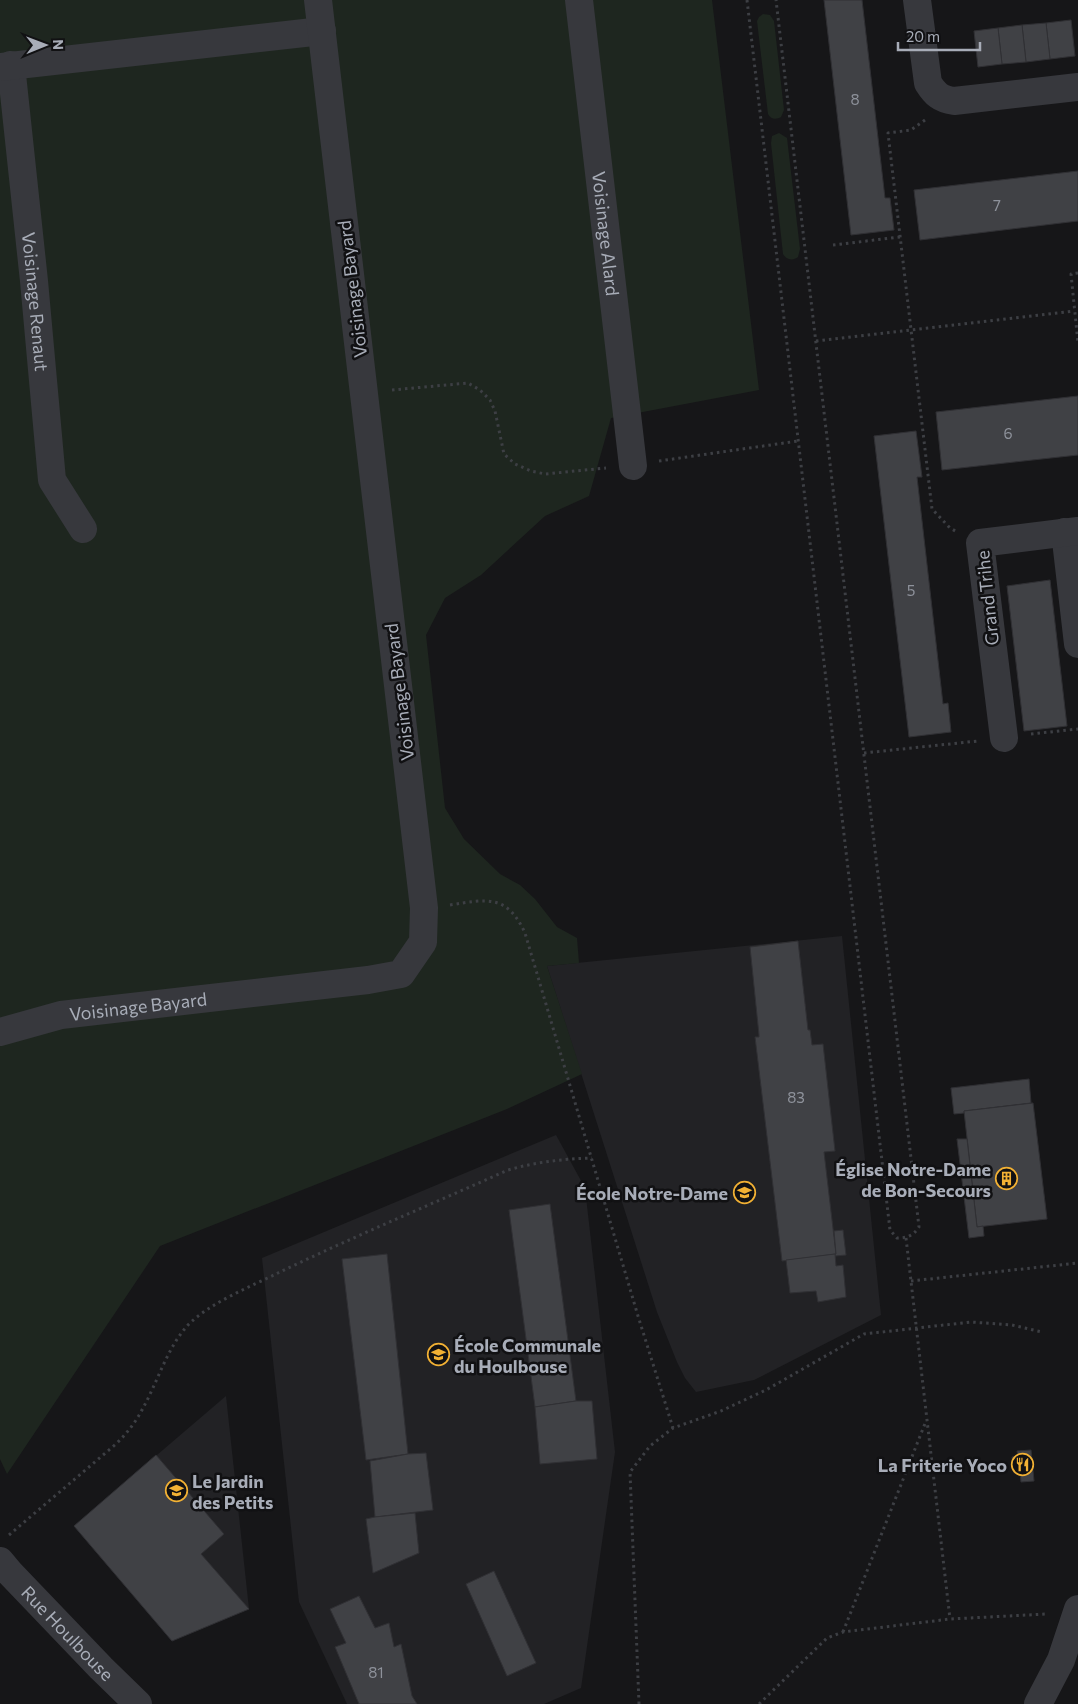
<svg xmlns="http://www.w3.org/2000/svg" width="1078" height="1704" font-family="Commissioner,sans-serif">
<style>
.built{fill:#222225}
.green{fill:#1e261f}
.building{fill:#404145;stroke:#303034}
.lines{fill:none;stroke-linecap:round;stroke-linejoin:round}
.path{stroke:#3d3f44;stroke-width:3;stroke-dasharray:2.5 4;stroke-linecap:butt}
.minor{stroke:#37383d;stroke-width:28}
.labels{text-anchor:middle;dominant-baseline:central;stroke-width:5;stroke-linejoin:round;paint-order:stroke}
.number-label{font-size:15px;fill:#8e929b}
.street-label{font-size:18px;fill:#a8adb8;stroke:#111113}
.poi-label{font-size:18px;font-weight:bold;fill:#a8adb8;stroke:#111113;text-anchor:end}
</style>
<rect width="100%" height="100%" fill="#161618"/>
<g class="built">
<polygon points="842,936 881,1315 754,1380 696,1392 685,1378 677,1362 657,1312 547,966"/>
<polygon points="556,1135 585,1188 615,1452 581,1688 544,1704 347,1704 299,1602 262,1258"/>
<polygon points="226,1396 249,1609 172,1641 74,1526"/>
</g>
<g class="green">
<polygon points="0,0 712,0 759,390 611,418 589,496 545,516 481,575 445,598 426,635 445,808 464,839 500,874 520,885 535,899 557,927 577,938 579,963 547,966 582,1074 507,1109 160,1246 7,1474 0,1459"/>
<path d="M763,14L770,15L774,21L784,110L781,117C776,120 770,119 768,114L757,21L759,17Z"/>
<path d="M779,133L787,138L800,249L798,257C793,261 786,260 783,254L771,143L772,136Z"/>
</g>
<g class="building">
<polygon points="824,0 862,0 885,198 890,198 894,230 851,235"/>
<polygon points="1071,20 1075,56 1050,59 1046,23"/>
<polygon points="1046,23 1050,59 1026,62 1022,25"/>
<polygon points="1022,25 1026,62 1002,64 998,28"/>
<polygon points="998,28 1002,64 978,67 974,31"/>
<polygon points="1078,171 1078,221 920,240 914,190"/>
<polygon points="1078,396 1078,455 942,470 936,412"/>
<polygon points="916,431 922,477 917,477 943,704 948,703 951,732 909,737 874,436"/>
<polygon points="1050,580 1067,726 1024,731 1007,586"/>
<polygon points="798,941 808,1030 810,1030 812,1045 823,1044 835,1151 824,1152 836,1254 782,1261 755,1037 759,1037 759,1035 750,947"/>
<polygon points="1029,1079 1031,1103 964,1111 964,1113 954,1114 951,1088"/>
<polygon points="1033,1103 1047,1219 977,1227 964,1111"/>
<polygon points="957,1139 967,1139 977,1227 983,1226 984,1236 969,1238"/>
<polygon points="550,1204 576,1401 535,1407 509,1210"/>
<polygon points="843,1230 846,1255 835,1256 835,1254 836,1254 834,1231"/>
<polygon points="387,1254 408,1454 366,1460 342,1259"/>
<polygon points="835,1254 836,1266 843,1265 846,1297 818,1302 816,1291 790,1293 786,1260"/>
<polygon points="576,1401 592,1401 597,1459 540,1464 535,1407"/>
<polygon points="1031,1450 1034,1481 1021,1482 1020,1472 1014,1473 1012,1457 1018,1456 1017,1451"/>
<polygon points="426,1453 433,1510 375,1517 370,1461 408,1454"/>
<polygon points="156,1455 224,1534 201,1554 249,1609 172,1641 74,1526"/>
<polygon points="415,1513 419,1553 373,1573 366,1519 375,1517"/>
<polygon points="494,1571 536,1663 507,1676 466,1584"/>
<polygon points="359,1596 375,1628 389,1623 394,1647 401,1644 412,1696 417,1704 359,1704 335,1647 346,1643 330,1609"/>
</g>
<g class="lines">
<g class="path">
<path d="M747,0L890,1230L897,1238C907,1238 913,1236 919,1227L776,0"/>
<polyline points="925,120 911,130 888,133 932,509 950,528 957,532"/>
<polyline points="833,245 900,237"/>
<polyline points="1078,273 1071,274 1078,343"/>
<polyline points="816,341 1074,311"/>
<polyline points="392,390 468,383 480,390 490,400 495,411 504,454 515,464 531,471 545,474 606,468"/>
<polyline points="659,461 798,441"/>
<polyline points="1031,734 1078,729"/>
<polyline points="864,753 978,741"/>
<path d="M450,905C487,899 507,894 525,933L638,1316L673,1428"/>
<polyline points="906,1238 950,1619"/>
<polyline points="911,1281 1078,1263"/>
<path d="M9,1535L116,1444C127,1433 136,1422 143,1408C158,1381 167,1348 188,1325C211,1302 250,1287 280,1272C355,1236 432,1204 508,1170C536,1162 562,1159 592,1158"/>
<polyline points="843,1632 926,1421"/>
<polyline points="639,1704 630,1472 650,1446 673,1428 721,1411 766,1390 864,1334 971,1322 1012,1325 1042,1332"/>
<polyline points="759,1704 827,1638 843,1632 950,1619 1047,1614"/>
</g>
<g class="minor">
<path id="s1" d="M579,0L633,466"/>
<path d="M917,0L928,83C935,94 940,99 954,101L1078,87"/>
<path id="s2" d="M11,65L34,281L52,480L83,529"/>
<polyline points="0,67 322,31"/>
<polyline points="1065,532 1078,644"/>
<polyline points="1004,738 980,543 1078,531"/>
<path id="s3" d="M0,1032L61,1015L368,980L401,974L423,942L424,908L318,0"/>
<path id="s4" d="M0,1561L10,1573L101,1668L138,1704"/>
<polyline points="1038,1704 1061,1660 1078,1609"/>
</g>
</g>
<defs>
<symbol id="building-ring" viewBox="-11 -11 22 22"><circle r="9.5" fill="#111113" stroke="#f2b134" stroke-width="1.5"/><path d="M-4-6H4V6H1V3H-1V6H-4ZM-2.5-4.3h1.7v1.8h-1.7ZM.8-4.3h1.7v1.8H.8ZM-2.5-1h1.7V.8h-1.7ZM.8-1h1.7V.8H.8Z" fill="#f2b134"/></symbol>
<symbol id="school-ring" viewBox="-11 -11 22 22"><circle r="9.5" fill="#111113" stroke="#f2b134" stroke-width="1.5"/><path d="M0-5L7-2L0 1L-7-2ZM-4 1L0 2.5L4 1V4Q0 6-4 4Z" fill="#f2b134"/></symbol>
<symbol id="restaurant-ring" viewBox="-11 -11 22 22"><circle r="9.5" fill="#111113" stroke="#f2b134" stroke-width="1.5"/><path d="M-5-6h1v4h1v-4h1v4h1v-4h1v5L-1.5 .5V6h-2V.5L-5-1ZM5-6V6H3V1.5H1.5Q1.5-4 5-6Z" fill="#f2b134"/></symbol>
</defs>
<g fill-rule="evenodd">
<use href="#building-ring" x="994" y="1166" width="25" height="25"/>
<use href="#school-ring" x="732" y="1180" width="25" height="25"/>
<use href="#school-ring" x="426" y="1342" width="25" height="25"/>
<use href="#restaurant-ring" x="1010" y="1452" width="25" height="25"/>
<use href="#school-ring" x="164" y="1478" width="25" height="25"/>
</g>
<g class="labels">
<g class="number-label">
<text x="855" y="99">8</text>
<text x="997" y="205">7</text>
<text x="1008" y="433">6</text>
<text x="911" y="590">5</text>
<text x="796" y="1097">83</text>
<text x="376" y="1672">81</text>
</g>
<g class="street-label">
<text stroke="none"><textPath href="#s1" startOffset="235">Voisinage Alard</textPath></text>
<text transform="translate(352 289) rotate(-97)">Voisinage Bayard</text>
<text stroke="none"><textPath href="#s2" startOffset="238">Voisinage Renaut</textPath></text>
<text transform="translate(987 598) rotate(-96)">Grand Trihe</text>
<text transform="translate(399 692) rotate(-97)">Voisinage Bayard</text>
<text stroke="none"><textPath href="#s3" startOffset="141">Voisinage Bayard</textPath></text>
<text stroke="none"><textPath href="#s4" startOffset="99">Rue Houlbouse</textPath></text>
</g>
<g class="poi-label">
<text x="991" y="1169">Église Notre-Dame<tspan x="991" dy="21">de Bon-Secours</tspan></text>
<text x="728" y="1193">École Notre-Dame</text>
<text x="454" y="1345" text-anchor="start">École Communale<tspan x="454" dy="21">du Houlbouse</tspan></text>
<text x="1007" y="1465">La Friterie Yoco</text>
<text x="192" y="1481" text-anchor="start">Le Jardin<tspan x="192" dy="21">des Petits</tspan></text>
</g>
</g>
<g transform="translate(45 45) rotate(89)" stroke="#111113" stroke-width="4" paint-order="stroke">
<path d="M0-4L9 19L0 12L-9 19Z" fill="#a8adb8"/>
<text y="-8" font-size="14" font-weight="bold" text-anchor="middle" fill="#a8adb8">N</text>
</g>
<path d="M898 42v8h82v-8" fill="none" stroke="#a8adb8" stroke-width="2.5"/>
<text x="906" y="42" font-size="15" fill="#a8adb8" stroke="#111113" stroke-width="4" paint-order="stroke">20 m</text>
</svg>
